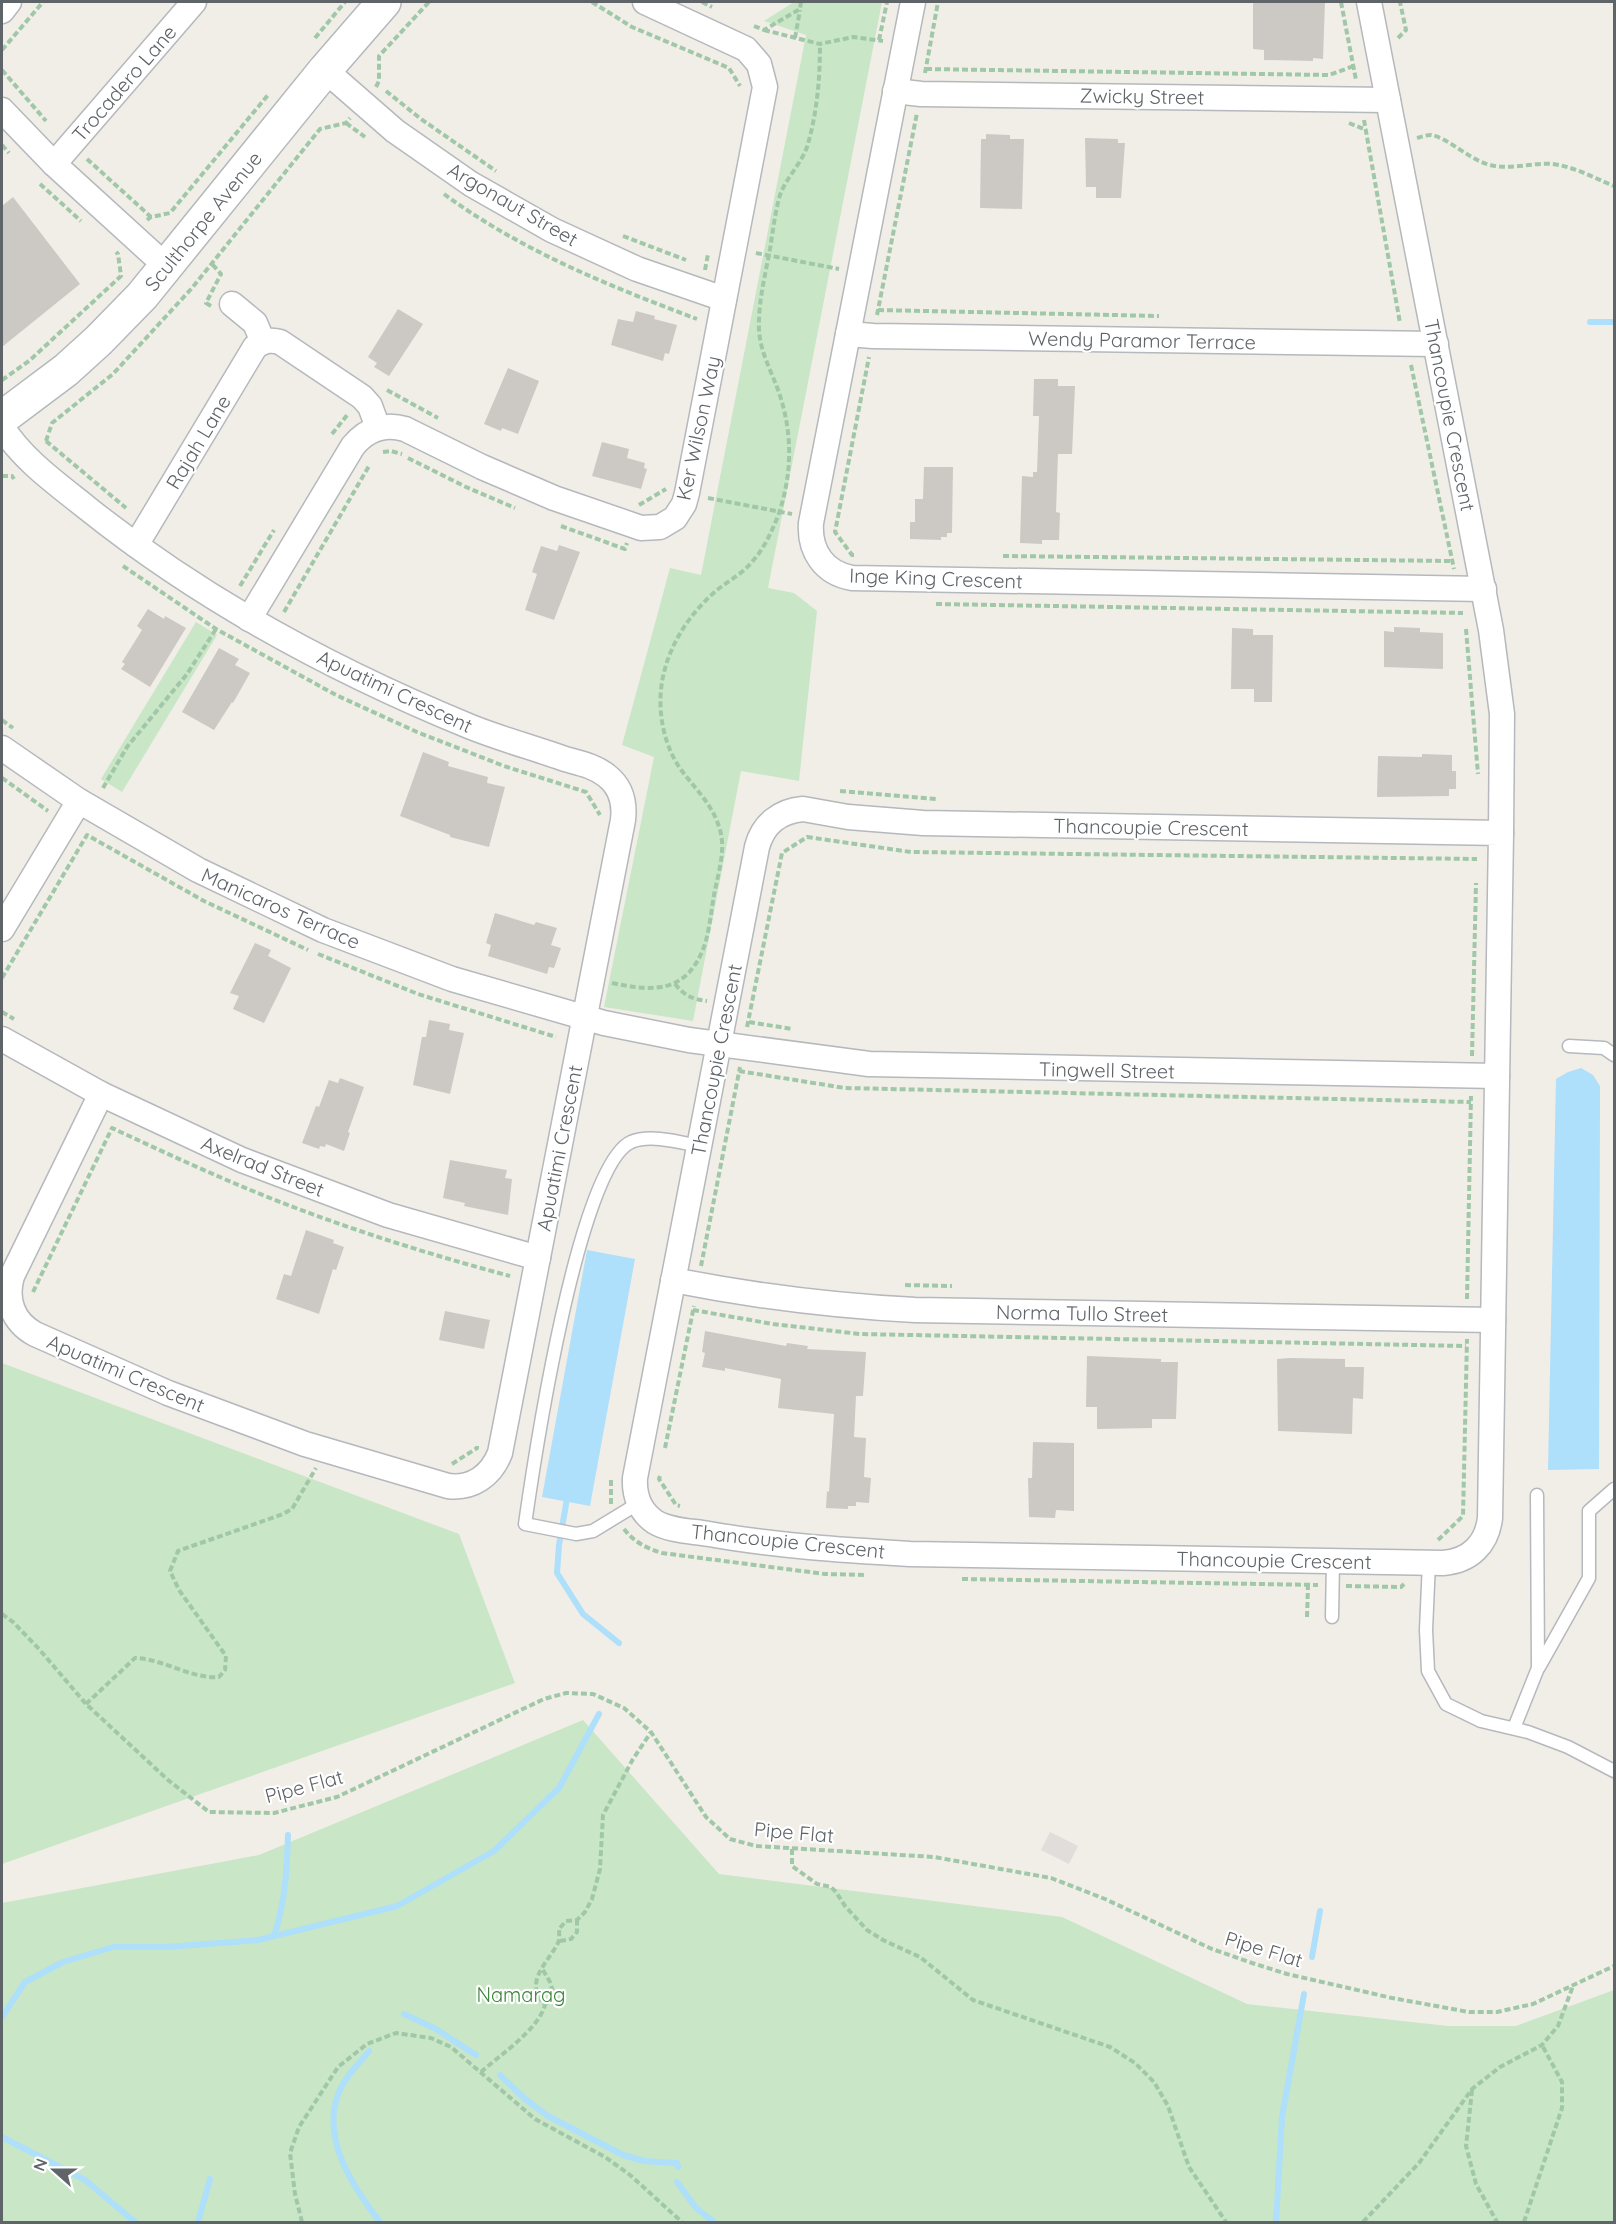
<svg xmlns="http://www.w3.org/2000/svg" width="1616" height="2224" font-family="Quicksand,sans-serif">
<style>
.industrial{fill:#e0ddda}
.green{fill:#c9e6c7}
.water{fill:#aedffb}
.lines{fill:none;stroke-linecap:round;stroke-linejoin:round}
.stream{stroke:#aedffb;stroke-width:6}
.building{fill:#ccc9c5}
.lane-casing{stroke:#b5b8bc;stroke-width:15}
.street-casing{stroke:#b5b8bc;stroke-width:27}
.secondary-casing{stroke:#b4b8bc;stroke-width:36}
.path{stroke:#a0c8a8;stroke-width:4;stroke-dasharray:6 3;stroke-linecap:butt}
.lane{stroke:#fff;stroke-width:12}
.street{stroke:#fff;stroke-width:24}
.secondary{stroke:#fff;stroke-width:33}
.labels{text-anchor:middle;dominant-baseline:central;stroke-width:4.5;stroke-linejoin:round;paint-order:stroke}
.street-label{font-size:20px;fill:#5f6468;stroke:#fff}
.park-label{font-size:20px;fill:#3b843a;stroke:#fff}
</style>
<rect width="100%" height="100%" fill="#f1eee8"/>
<polygon class="industrial" points="1050,1832 1078,1846 1069,1864 1041,1850"/>
<g class="green">
<polygon points="794,2 882,2 768,588 794,593 817,611 799,781 741,771 693,1021 604,1007 654,757 622,745 670,568 701,575 806,35 764,21"/>
<polygon points="196,622 217,635 122,792 101,779"/>
<polygon points="2,1363 459,1534 515,1683 2,1864"/>
<polygon points="583,1720 719,1874 1062,1917 1247,2004 1448,2026 1516,2026 1614,1990 1614,2222 2,2222 2,1903 259,1855"/>
</g>
<g class="water">
<polygon points="1581,1068 1593,1075 1600,1086 1599,1469 1548,1470 1556,1079 1568,1072"/>
<polygon points="587,1250 635,1259 590,1506 542,1497"/>
</g>
<g class="lines">
<g class="stream">
<polyline points="1590,322 1614,322"/>
<polyline points="568,1493 559,1545 557,1573 583,1614 619,1643"/>
<path d="M274,1936C285,1903 287,1870 288,1835"/>
<polyline points="1312,1957 1320,1911"/>
<polyline points="404,2014 436,2029 476,2055"/>
<polyline points="2,2017 25,1982 63,1962 113,1947 166,1947 258,1940 397,1906 494,1851 559,1788 599,1714"/>
<path d="M369,2051C359,2064 345,2076 339,2092C320,2138 353,2187 380,2222"/>
<polyline points="500,2075 525,2099 548,2116 623,2155 644,2161 677,2163 678,2167"/>
<polyline points="2,2137 85,2180 135,2222"/>
<polyline points="677,2182 696,2208 714,2222"/>
<polyline points="198,2222 210,2179"/>
<polyline points="1276,2222 1282,2117 1304,1994"/>
</g>
</g>
<g class="building">
<polygon points="1253,2 1325,2 1323,59 1313,58 1313,61 1264,60 1264,50 1253,49"/>
<polygon points="986,134 1010,135 1010,139 1024,139 1022,209 980,208 981,139 986,139"/>
<polygon points="1085,138 1118,139 1118,143 1125,143 1121,198 1096,198 1096,187 1086,187"/>
<polygon points="13,197 80,284 2,347 2,206"/>
<polygon points="398,309 423,324 389,376 374,367 377,363 368,357"/>
<polygon points="636,311 655,316 654,319 677,325 669,354 665,353 663,361 611,345 618,319 633,322"/>
<polygon points="508,368 539,381 518,434 502,428 501,431 484,424"/>
<polygon points="1034,379 1058,379 1058,386 1075,386 1072,454 1058,454 1056,512 1060,513 1059,540 1042,540 1042,544 1020,543 1022,476 1033,477 1033,472 1037,472 1039,416 1033,416"/>
<polygon points="602,442 629,449 627,458 645,463 644,468 647,469 641,489 592,476"/>
<polygon points="924,467 953,467 952,533 947,533 947,537 941,537 941,540 910,539 910,522 915,522 915,499 923,499"/>
<polygon points="559,545 580,552 554,620 525,610 537,574 532,572 541,546 557,551"/>
<polygon points="148,609 164,619 165,616 186,628 150,687 121,669 125,664 122,662 142,630 137,626"/>
<polygon points="1394,627 1420,628 1420,632 1443,633 1443,669 1384,667 1384,631 1394,632"/>
<polygon points="1232,628 1253,629 1253,635 1273,635 1272,702 1254,702 1254,689 1231,689"/>
<polygon points="219,648 239,659 235,665 250,673 233,703 232,702 214,730 182,712"/>
<polygon points="423,752 449,762 448,766 488,777 487,783 505,787 489,847 450,837 450,835 400,816"/>
<polygon points="1422,754 1452,755 1452,771 1456,771 1456,789 1449,789 1449,796 1377,797 1378,756 1422,757"/>
<polygon points="495,913 534,925 536,922 557,928 551,945 561,948 554,968 549,967 547,974 488,956 491,945 486,943"/>
<polygon points="255,943 271,950 268,956 291,968 264,1023 233,1009 239,996 230,993"/>
<polygon points="429,1020 450,1024 449,1030 464,1033 450,1094 413,1085 422,1037 426,1037"/>
<polygon points="340,1078 364,1087 348,1132 350,1133 344,1151 326,1144 325,1147 320,1146 319,1149 302,1143 316,1106 319,1107 329,1080 338,1083"/>
<polygon points="450,1160 507,1170 505,1178 512,1179 508,1215 464,1206 465,1203 443,1198"/>
<polygon points="306,1230 334,1240 333,1243 344,1247 336,1270 333,1269 319,1314 276,1299 284,1274 291,1276"/>
<polygon points="445,1311 490,1320 484,1349 439,1340"/>
<polygon points="705,1331 786,1346 787,1343 808,1346 807,1349 866,1352 863,1396 856,1396 854,1437 866,1438 864,1477 871,1478 869,1503 856,1502 856,1506 848,1506 848,1509 826,1508 827,1491 829,1492 834,1414 778,1408 781,1379 725,1368 725,1371 702,1367 705,1353 702,1352"/>
<polygon points="1087,1356 1161,1359 1161,1362 1178,1362 1176,1419 1152,1419 1152,1428 1097,1429 1097,1407 1086,1407"/>
<polygon points="1290,1358 1345,1359 1345,1367 1364,1367 1363,1399 1353,1398 1352,1434 1278,1431 1277,1359"/>
<polygon points="1033,1442 1074,1443 1074,1511 1056,1510 1055,1518 1029,1517 1028,1478 1032,1478"/>
</g>
<g class="lines">
<defs>
<g id="lane">
<polyline points="1569,1046 1604,1048 1614,1055"/>
<path d="M639,1503L593,1531L576,1534L525,1524C534,1461 578,1166 631,1142C650,1134 679,1142 699,1146"/>
<polyline points="1429,1562 1426,1630 1428,1671 1446,1704 1481,1721 1528,1732 1568,1747 1614,1771"/>
<polyline points="1332,1617 1333,1562"/>
<polyline points="1539,1667 1589,1578 1589,1511 1614,1489"/>
<polyline points="1514,1728 1538,1668 1537,1495"/>
</g>
<g id="street">
<path d="M913,2L811,523C809,551 824,573 852,578L1484,589"/>
<polyline points="1369,2 1491,630 1502,714 1501,833"/>
<polyline points="2,11 9,2"/>
<polyline points="325,70 395,131 471,184 552,230 637,269 724,299"/>
<polyline points="895,91 921,94 1388,100"/>
<polyline points="2,110 54,164 167,267"/>
<polyline points="54,164 194,2"/>
<polyline points="232,304 255,323 263,342"/>
<polyline points="848,334 873,336 1436,344"/>
<path d="M2,427C23,460 56,483 87,508C202,600 334,671 471,727C501,739 534,748 565,759C579,763 595,766 607,776C621,787 625,803 623,820L500,1453C491,1476 472,1489 448,1486L305,1444L168,1393L35,1334C13,1322 5,1300 12,1276L101,1094"/>
<path d="M136,545L255,347C263,341 270,339 280,342L362,397L370,406L378,428"/>
<path d="M249,619L353,446C367,429 385,423 405,429L482,467L554,498L641,528L660,527L675,518L684,504L687,493L765,87L759,64L746,49L645,2"/>
<polyline points="2,748 79,801 198,870 323,930 452,979 604,1023 689,1040 869,1064 1497,1076"/>
<path d="M803,809L848,817L923,823L1501,833L1490,1518C1487,1544 1470,1561 1443,1563L910,1554C843,1550 776,1546 709,1534C692,1531 670,1531 655,1522C640,1512 634,1495 635,1478L757,847C763,824 780,811 803,809Z"/>
<polyline points="2,929 79,801"/>
<polyline points="2,1039 101,1094 242,1160 388,1215 538,1258"/>
<path d="M673,1280C754,1296 832,1306 915,1310L1493,1320"/>
</g>
<polyline id="secondary" points="2,418 66,370 98,341 142,296 325,70 384,2"/>
</defs>
<use href="#lane" class="lane-casing"/>
<use href="#street" class="street-casing"/>
<use href="#secondary" class="secondary-casing"/>
<g class="path">
<polyline points="592,2 632,27 729,68 740,86"/>
<polyline points="702,2 712,7"/>
<polyline points="1341,2 1356,80"/>
<polyline points="754,26 764,30 800,9 801,2"/>
<polyline points="764,30 820,44 853,37 883,41"/>
<polyline points="315,38 345,2"/>
<polyline points="795,38 800,10"/>
<polyline points="1398,38 1406,30 1400,2"/>
<polyline points="879,40 887,2"/>
<polyline points="2,50 43,2"/>
<polyline points="926,69 1329,75 1354,66"/>
<polyline points="2,70 46,121"/>
<polyline points="925,73 938,2"/>
<polyline points="376,87 379,81 379,56 429,2"/>
<polyline points="386,91 421,119 496,171"/>
<polyline points="1364,120 1400,323"/>
<polyline points="346,123 365,137"/>
<polyline points="1349,123 1366,130"/>
<path d="M1417,138C1421,137 1426,135 1431,135C1444,136 1469,158 1484,163C1507,172 1530,162 1553,164C1575,167 1594,178 1614,186"/>
<polyline points="2,145 9,153"/>
<polyline points="87,159 151,217"/>
<polyline points="40,184 81,221"/>
<path d="M444,194C520,250 609,286 697,319"/>
<polyline points="147,220 151,217 170,213 268,95"/>
<polyline points="623,236 686,260"/>
<polyline points="756,253 839,269"/>
<polyline points="705,270 708,254"/>
<polyline points="211,306 206,303 221,274 212,264"/>
<polyline points="878,310 1159,316"/>
<polyline points="877,315 917,113"/>
<polyline points="1411,365 1454,569"/>
<polyline points="2,380 29,361 121,276 118,254 116,252"/>
<polyline points="387,390 438,418"/>
<polyline points="332,434 348,414"/>
<polyline points="46,441 126,508"/>
<polyline points="46,441 52,423 113,374 192,288 320,129 346,123 350,118"/>
<polyline points="383,452 391,451 402,454"/>
<polyline points="408,458 466,487 515,508"/>
<polyline points="2,476 12,476 14,479"/>
<polyline points="708,498 792,514"/>
<polyline points="639,505 666,489"/>
<polyline points="561,526 625,549 627,543"/>
<polyline points="854,555 852,555 835,532 869,357"/>
<polyline points="1003,556 1452,561"/>
<polyline points="123,566 216,629 336,695 417,732 504,766 586,792 600,815"/>
<polyline points="240,586 274,530"/>
<polyline points="936,604 1463,613"/>
<polyline points="284,612 369,466"/>
<polyline points="1466,629 1478,774"/>
<polyline points="2,720 13,728"/>
<polyline points="2,778 48,811"/>
<polyline points="103,788 127,747 187,674 216,629"/>
<polyline points="840,791 937,799"/>
<polyline points="318,954 418,994 556,1037"/>
<polyline points="2,978 87,835 204,901 308,950"/>
<path d="M612,983C649,991 683,994 701,954C709,938 711,912 714,895C718,874 726,850 720,830C713,805 697,791 682,771C664,747 657,712 662,682C668,646 689,614 717,590C728,581 742,574 751,563C764,549 771,533 778,516C793,473 793,430 777,387C770,369 760,350 759,330C758,303 765,276 770,249C773,231 775,212 780,195C786,178 801,164 807,147C817,114 820,79 820,44"/>
<path d="M675,984C685,996 692,999 707,1001"/>
<polyline points="2,1012 14,1019"/>
<polyline points="749,1022 792,1029"/>
<polyline points="747,1027 782,853 807,837 911,852 1477,859"/>
<polyline points="1472,1056 1476,883"/>
<polyline points="739,1071 845,1088 1471,1102"/>
<polyline points="701,1266 740,1067"/>
<polyline points="905,1285 952,1286"/>
<path d="M33,1292L112,1128C170,1155 228,1182 288,1205C361,1233 435,1256 510,1276"/>
<polyline points="1467,1299 1471,1096"/>
<polyline points="693,1310 773,1324 860,1334 1466,1346"/>
<polyline points="665,1448 694,1306"/>
<polyline points="452,1464 477,1448 477,1446"/>
<polyline points="660,1476 659,1479 676,1505 680,1506"/>
<polyline points="611,1504 611,1478"/>
<path d="M624,1529C634,1542 646,1548 662,1553L825,1574L865,1575"/>
<polyline points="1438,1540 1463,1516 1467,1339"/>
<polyline points="962,1579 1318,1585"/>
<polyline points="1346,1586 1401,1587 1404,1584"/>
<polyline points="2,1614 13,1622 39,1649 86,1704 168,1780 209,1812 274,1813 337,1797 544,1699 566,1693 593,1694 624,1708 651,1732 706,1817 730,1839 756,1846 934,1857 1051,1878 1105,1899 1212,1949 1252,1963 1287,1974 1392,1998 1469,2012 1497,2012 1533,2004 1614,1966"/>
<polyline points="1307,1617 1308,1585"/>
<path d="M86,1704L135,1658C164,1659 190,1679 219,1677L225,1670L226,1656L179,1590L170,1571L178,1551L283,1514L292,1509L316,1468"/>
<polyline points="792,1849 792,1866 817,1884 831,1887 836,1892 845,1906 867,1930 883,1940 920,1957 973,2000 1110,2047 1135,2063 1154,2082 1168,2106 1189,2167 1226,2222"/>
<polyline points="560,1941 571,1939 577,1932 577,1920"/>
<polyline points="543,1970 550,1982 554,1995 545,2005"/>
<path d="M481,2072C500,2055 538,2030 545,2005C523,1982 547,1964 558,1943C560,1939 559,1933 559,1929L566,1921L577,1920L585,1912L592,1899L600,1869L603,1815L633,1759L651,1732"/>
<polyline points="1472,2090 1466,2146 1476,2184 1497,2222"/>
<polyline points="302,2222 295,2194 290,2153 299,2127 338,2067 367,2044 396,2033 431,2038 451,2047 535,2119 605,2157 630,2175 682,2222"/>
<polyline points="1363,2222 1419,2163 1472,2089 1500,2067 1542,2045 1558,2026 1573,1986"/>
<polyline points="1524,2222 1562,2108 1562,2082 1542,2045"/>
</g>
<use href="#lane" class="lane"/>
<use href="#street" class="street"/>
<use href="#secondary" class="secondary"/>
</g>
<g class="labels">
<g class="street-label">
<text transform="translate(124 83) rotate(-49)">Trocadero Lane</text>
<text transform="translate(1142 96) rotate(1)">Zwicky Street</text>
<text transform="translate(513 204) rotate(30)">Argonaut Street</text>
<text transform="translate(203 221) rotate(-51)">Sculthorpe Avenue</text>
<text transform="translate(1142 340) rotate(1)">Wendy Paramor Terrace</text>
<text transform="translate(1450 415) rotate(79)">Thancoupie Crescent</text>
<text transform="translate(698 428) rotate(-78)">Ker Wilson Way</text>
<text transform="translate(198 442) rotate(-59)">Rajah Lane</text>
<text transform="translate(936 578) rotate(2)">Inge King Crescent</text>
<text transform="translate(395 691) rotate(25)">Apuatimi Crescent</text>
<text transform="translate(1151 827) rotate(1)">Thancoupie Crescent</text>
<text transform="translate(281 908) rotate(24)">Manicaros Terrace</text>
<text transform="translate(716 1060) rotate(-79)">Thancoupie Crescent</text>
<text transform="translate(1107 1070) rotate(1)">Tingwell Street</text>
<text transform="translate(559 1148) rotate(-79)">Apuatimi Crescent</text>
<text transform="translate(263 1166) rotate(22)">Axelrad Street</text>
<text transform="translate(1082 1313) rotate(1)">Norma Tullo Street</text>
<text transform="translate(126 1373) rotate(23)">Apuatimi Crescent</text>
<text transform="translate(788 1541) rotate(6)">Thancoupie Crescent</text>
<text transform="translate(1274 1560) rotate(1)">Thancoupie Crescent</text>
<text transform="translate(304 1786) rotate(-15)">Pipe Flat</text>
<text transform="translate(794 1832) rotate(5)">Pipe Flat</text>
<text transform="translate(1264 1949) rotate(17)">Pipe Flat</text>
</g>
<g class="park-label">
<text x="521" y="1994">Namarag</text>
</g>
</g>
<rect width="1616" height="2224" fill="none" stroke="#5f6468" stroke-width="6"/>
<g transform="translate(54 2170) rotate(291)" stroke="#ffffff" stroke-width="4.5" paint-order="stroke">
<path d="M0-4.5L10 22L0 15L-10 22Z" fill="#5f6468"/>
<text y="-9" font-size="16" font-weight="bold" text-anchor="middle" fill="#5f6468">N</text>
</g>
</svg>
